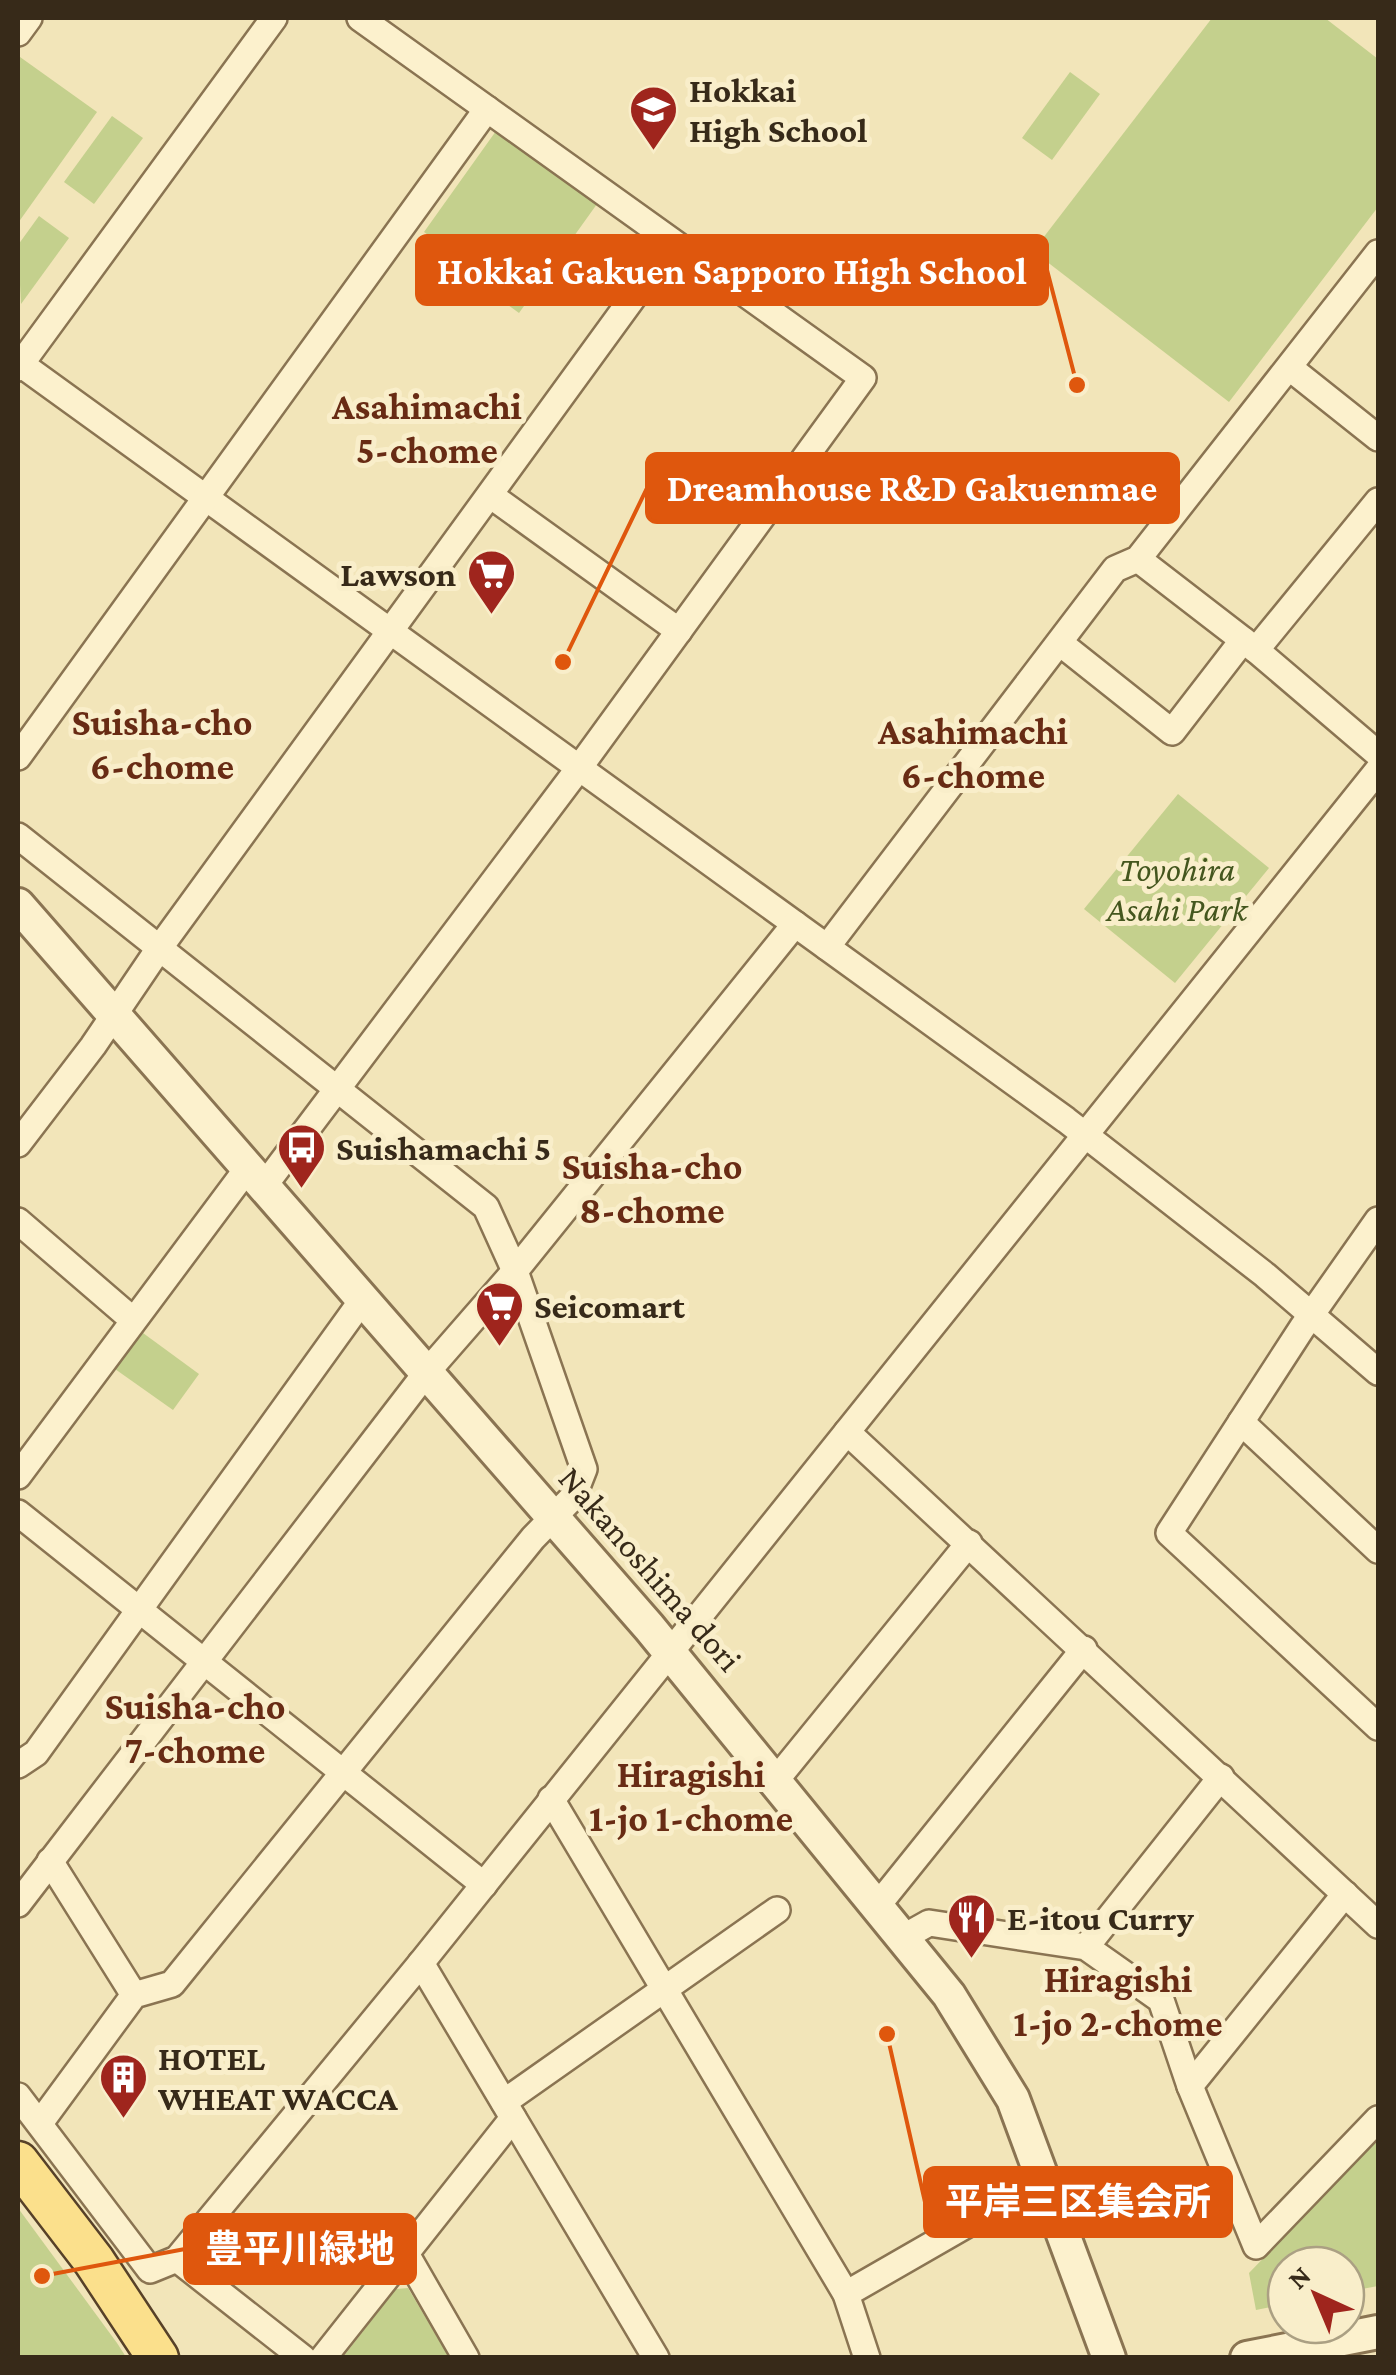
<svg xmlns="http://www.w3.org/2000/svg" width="1396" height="2375" font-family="'Crimson Pro','Noto Sans JP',serif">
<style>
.green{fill:#c4d08d}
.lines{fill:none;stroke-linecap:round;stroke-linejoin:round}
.minor-casing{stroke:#8a7452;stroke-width:30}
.tertiary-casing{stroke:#8a7452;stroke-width:38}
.primary-casing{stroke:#574128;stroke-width:45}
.minor{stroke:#fcf1cd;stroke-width:25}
.tertiary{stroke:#fcf1cd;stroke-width:32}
.primary{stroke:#fbe08c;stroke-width:40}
.labels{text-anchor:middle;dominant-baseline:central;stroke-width:10;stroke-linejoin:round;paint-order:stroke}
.poi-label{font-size:35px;font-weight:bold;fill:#372a19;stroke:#f9eeca;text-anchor:start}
.park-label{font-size:35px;font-style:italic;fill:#44561e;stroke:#f9eeca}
.street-label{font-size:35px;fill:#372a19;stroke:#f9eeca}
.neighbourhood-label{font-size:38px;font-weight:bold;fill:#682b14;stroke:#f9eeca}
.leader{fill:none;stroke:#df570d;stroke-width:4}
.callout-dot{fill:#df570d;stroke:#f9eeca;stroke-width:4}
.callout{fill:#df570d;stroke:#df570d;stroke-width:4}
.callout-label{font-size:38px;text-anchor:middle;font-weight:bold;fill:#fff}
</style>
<rect width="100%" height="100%" fill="#f2e5b9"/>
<g class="green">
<polygon points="1212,18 1325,18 1378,59 1378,207 1229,402 1033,251"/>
<polygon points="20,57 97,112 18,223 18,60"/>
<polygon points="1070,72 1100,94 1052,160 1022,138"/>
<polygon points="112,116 143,138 94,204 64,182"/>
<polygon points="496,131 597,204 519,313 490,292 496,283 424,232"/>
<polygon points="39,216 69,238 21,304 18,245"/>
<polygon points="1178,794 1269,868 1175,983 1084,909"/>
<polygon points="143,1333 199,1374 173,1410 115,1369"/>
<polygon points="1378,2140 1378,2286 1346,2292 1346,2265 1286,2265 1286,2304 1256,2310 1249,2273"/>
<polygon points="18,2208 117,2343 126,2357 18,2357"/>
<polygon points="408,2288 449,2357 343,2357 396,2289"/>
</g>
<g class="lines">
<defs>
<g id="minor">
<polyline points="18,33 29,18"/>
<polyline points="18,362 1066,1120 1265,1275 1378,1372"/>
<polyline points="18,368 274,18"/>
<polyline points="1290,368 1378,438"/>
<polyline points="490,495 679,631"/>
<polyline points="1138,559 1256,650 1378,754"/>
<polyline points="1060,643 1172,732 1243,640"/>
<polyline points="1256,650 1378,501"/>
<polyline points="18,757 487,109"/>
<polyline points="18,836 486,1207 515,1271 584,1469 573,1497 533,1538 172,1984 134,1995 40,2123"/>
<polyline points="827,947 1115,569 1138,559 1378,253"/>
<polyline points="18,1144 93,1046 158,950 672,244"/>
<polyline points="264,1186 579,768 863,378 360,18"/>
<polyline points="1378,1220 1302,1328 1169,1533 1378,1727"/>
<polyline points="18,1221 133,1320"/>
<polyline points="1241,1422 1378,1550"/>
<polyline points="847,1432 1378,1925"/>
<polyline points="18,1476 247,1169"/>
<polyline points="18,1513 484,1885"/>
<polyline points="18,1765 36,1753 363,1299"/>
<polyline points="776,1780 969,1543"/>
<polyline points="551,1799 846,2294 867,2358"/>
<polyline points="50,1861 134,1995"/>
<polyline points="18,1904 426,1373 515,1271 795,924"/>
<polyline points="878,1905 1084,1649"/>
<polyline points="904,1937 929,1923 1086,1947 1161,2000 1190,2086 1256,2246 1378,2119"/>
<polyline points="1086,1947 1221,1777"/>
<polyline points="421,1963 656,2358"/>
<polyline points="1190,2086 1345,1894"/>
<polyline points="18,2096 150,2270 177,2259 421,1963 1378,770"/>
<polyline points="504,2102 777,1910"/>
<polyline points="405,2252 466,2358"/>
<polyline points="177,2259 303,2358"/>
<polyline points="846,2294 1046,2179"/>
<polyline points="323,2358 513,2118"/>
</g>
<g id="tertiary">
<polyline points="18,905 649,1627 949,1995 1013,2099 1109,2358"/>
<polyline points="1247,2358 1378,2332"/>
</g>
<polyline id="primary" points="18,2162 94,2261 158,2358"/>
</defs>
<use href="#minor" class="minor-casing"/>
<use href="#tertiary" class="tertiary-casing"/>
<use href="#primary" class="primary-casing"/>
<use href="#minor" class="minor"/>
<use href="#tertiary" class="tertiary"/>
<use href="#primary" class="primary"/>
</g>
<defs>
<symbol id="school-pin" viewBox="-11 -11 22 30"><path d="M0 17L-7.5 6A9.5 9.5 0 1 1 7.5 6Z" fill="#9f251d" stroke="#f9eeca"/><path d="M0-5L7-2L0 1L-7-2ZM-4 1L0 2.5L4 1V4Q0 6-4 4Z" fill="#fff"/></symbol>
<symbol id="supermarket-pin" viewBox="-11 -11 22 30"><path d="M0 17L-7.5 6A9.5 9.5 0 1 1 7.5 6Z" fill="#9f251d" stroke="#f9eeca"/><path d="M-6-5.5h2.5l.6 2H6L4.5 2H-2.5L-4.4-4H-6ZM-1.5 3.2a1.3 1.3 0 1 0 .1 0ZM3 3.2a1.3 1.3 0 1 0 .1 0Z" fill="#fff"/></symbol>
<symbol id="bus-pin" viewBox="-11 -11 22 30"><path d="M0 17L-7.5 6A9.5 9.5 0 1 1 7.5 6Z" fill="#9f251d" stroke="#f9eeca"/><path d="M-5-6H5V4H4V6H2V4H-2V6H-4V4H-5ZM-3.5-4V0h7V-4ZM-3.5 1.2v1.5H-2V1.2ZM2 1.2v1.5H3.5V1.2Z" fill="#fff"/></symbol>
<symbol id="restaurant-pin" viewBox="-11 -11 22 30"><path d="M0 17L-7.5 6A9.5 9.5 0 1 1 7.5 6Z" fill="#9f251d" stroke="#f9eeca"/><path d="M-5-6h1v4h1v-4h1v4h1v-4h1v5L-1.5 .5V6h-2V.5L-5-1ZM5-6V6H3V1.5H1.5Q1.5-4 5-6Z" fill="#fff"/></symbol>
<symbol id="building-pin" viewBox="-11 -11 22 30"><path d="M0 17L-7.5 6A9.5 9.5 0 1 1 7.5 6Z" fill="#9f251d" stroke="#f9eeca"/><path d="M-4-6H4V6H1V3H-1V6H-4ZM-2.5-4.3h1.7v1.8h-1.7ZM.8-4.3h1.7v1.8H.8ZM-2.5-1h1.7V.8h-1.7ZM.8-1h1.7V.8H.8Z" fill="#fff"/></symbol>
</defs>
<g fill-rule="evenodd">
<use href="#school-pin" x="626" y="82" width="55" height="75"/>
<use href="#supermarket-pin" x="464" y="546" width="55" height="75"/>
<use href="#bus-pin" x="274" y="1120" width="55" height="75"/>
<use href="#supermarket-pin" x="472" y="1278" width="55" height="75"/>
<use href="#restaurant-pin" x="944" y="1890" width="55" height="75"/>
<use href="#building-pin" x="96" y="2050" width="55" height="75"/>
</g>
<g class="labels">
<g class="poi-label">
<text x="689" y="90">Hokkai<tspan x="689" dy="40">High School</tspan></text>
<text x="456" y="574" text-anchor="end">Lawson</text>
<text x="336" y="1148">Suishamachi 5</text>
<text x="534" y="1306">Seicomart</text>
<text x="1007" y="1918">E-itou Curry</text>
<text x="158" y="2058">HOTEL<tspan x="158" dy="40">WHEAT WACCA</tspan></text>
</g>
<g class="park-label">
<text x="1177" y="869">Toyohira<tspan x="1177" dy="40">Asahi Park</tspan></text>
</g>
<g class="street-label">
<text transform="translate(650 1569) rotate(49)">Nakanoshima dori</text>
</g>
<g class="neighbourhood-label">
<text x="427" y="406">Asahimachi<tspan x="427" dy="44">5-chome</tspan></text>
<text x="162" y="722">Suisha-cho<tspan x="162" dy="44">6-chome</tspan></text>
<text x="973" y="731">Asahimachi<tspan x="973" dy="44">6-chome</tspan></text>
<text x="652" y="1166">Suisha-cho<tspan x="652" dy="44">8-chome</tspan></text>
<text x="195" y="1706">Suisha-cho<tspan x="195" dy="44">7-chome</tspan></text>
<text x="691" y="1774">Hiragishi<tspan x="691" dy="44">1-jo 1-chome</tspan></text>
<text x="1118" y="1979">Hiragishi<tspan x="1118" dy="44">1-jo 2-chome</tspan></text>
</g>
</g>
<path class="leader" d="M1077 385L1047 270M563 662L647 488M887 2034L925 2202M42 2276L185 2249"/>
<g class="callout-dot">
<circle cx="1077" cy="385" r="10"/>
<circle cx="563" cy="662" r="10"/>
<circle cx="887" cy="2034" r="10"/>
<circle cx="42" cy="2276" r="10"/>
</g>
<g class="callout">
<rect x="417" y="236" width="630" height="68" rx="10"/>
<rect x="647" y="454" width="531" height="68" rx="10"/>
<rect x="925" y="2168" width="306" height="68" rx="10"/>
<rect x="185" y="2215" width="230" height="68" rx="10"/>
</g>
<g class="callout-label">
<text x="732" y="284">Hokkai Gakuen Sapporo High School</text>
<text x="912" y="501">Dreamhouse R&amp;D Gakuenmae</text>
<text x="1078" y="2215">平岸三区集会所</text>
<text x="300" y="2262">豊平川緑地</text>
</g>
<rect width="1396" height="2375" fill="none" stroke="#372a19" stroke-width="40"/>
<g transform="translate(1316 2295) rotate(316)"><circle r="48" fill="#f9eeca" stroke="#aba083" stroke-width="2.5"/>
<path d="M0-8L18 38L0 25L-18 38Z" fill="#9f251d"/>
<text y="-15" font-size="28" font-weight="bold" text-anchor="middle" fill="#372a19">N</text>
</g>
</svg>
